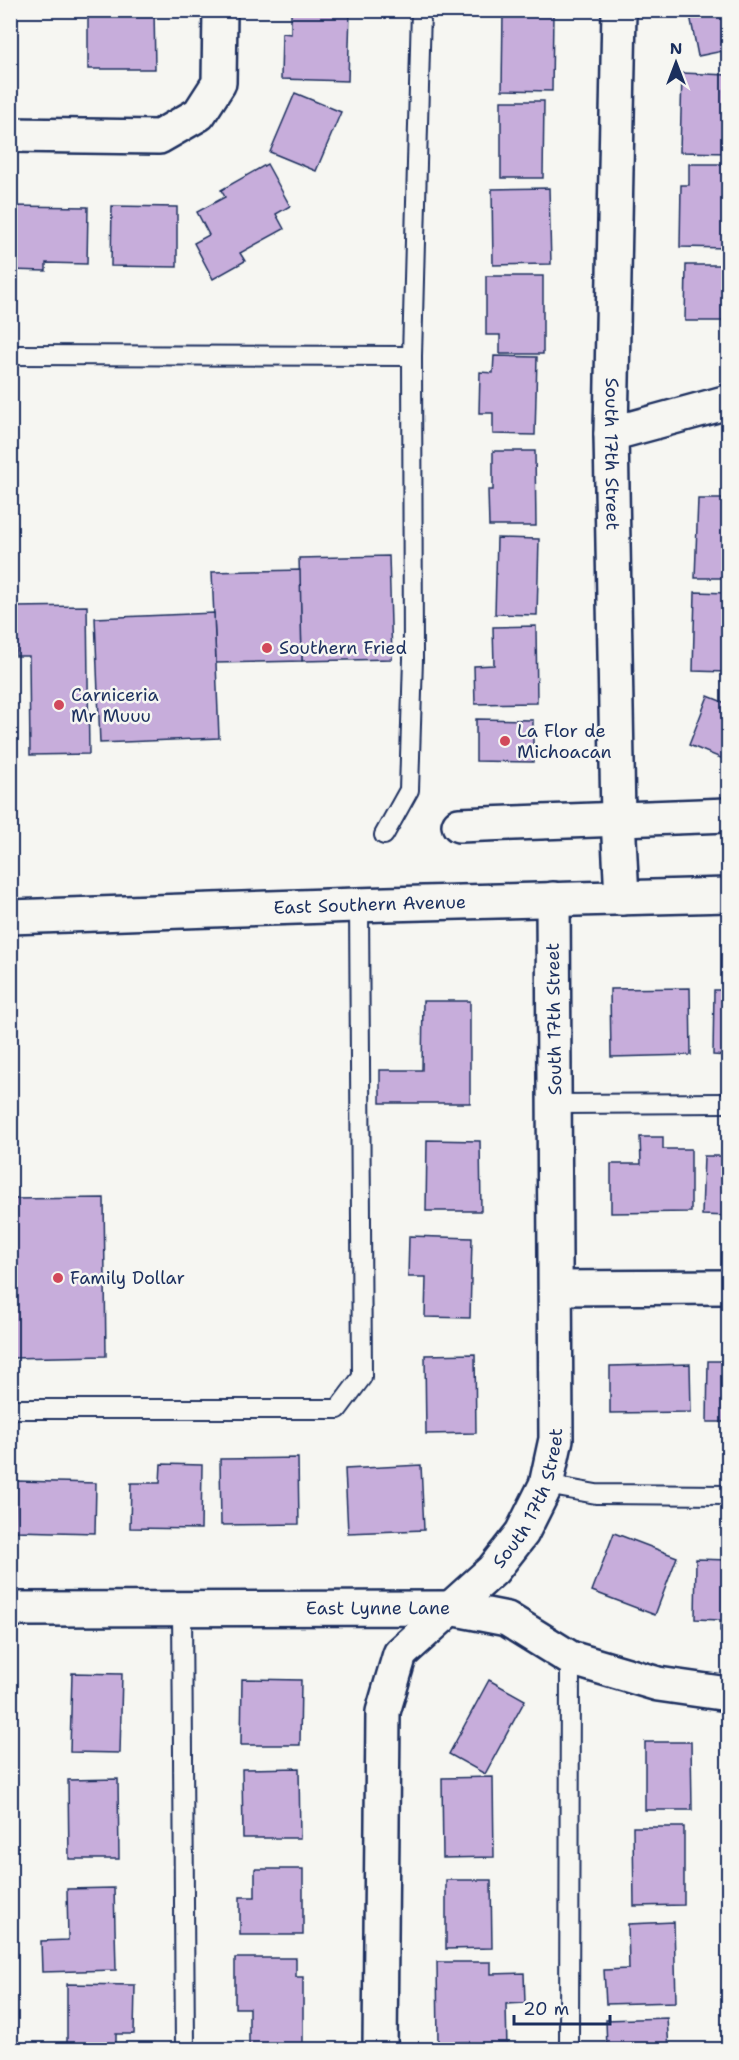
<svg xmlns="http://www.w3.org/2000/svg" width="739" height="2060" font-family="'Shantell Sans',sans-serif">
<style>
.building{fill:#c7addb;stroke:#1b2f5e;stroke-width:1.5}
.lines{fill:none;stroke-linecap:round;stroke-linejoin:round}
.lane-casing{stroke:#1b2f5e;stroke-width:22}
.street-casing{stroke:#1b2f5e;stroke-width:38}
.secondary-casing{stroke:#1b2f5e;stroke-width:38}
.lane{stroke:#f6f6f2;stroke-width:18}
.street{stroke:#f6f6f2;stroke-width:33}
.secondary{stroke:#f6f6f2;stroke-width:33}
.poi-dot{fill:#d1495b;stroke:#f6f6f2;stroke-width:2}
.labels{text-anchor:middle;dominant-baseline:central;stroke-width:5;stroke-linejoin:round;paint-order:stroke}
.street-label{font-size:18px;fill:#1b2f5e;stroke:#f6f6f2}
.poi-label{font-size:18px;fill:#1b2f5e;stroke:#f6f6f2;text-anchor:start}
</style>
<rect width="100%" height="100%" fill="#f6f6f2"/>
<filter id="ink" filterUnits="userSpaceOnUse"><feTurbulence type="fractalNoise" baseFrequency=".0167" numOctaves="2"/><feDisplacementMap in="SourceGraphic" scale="12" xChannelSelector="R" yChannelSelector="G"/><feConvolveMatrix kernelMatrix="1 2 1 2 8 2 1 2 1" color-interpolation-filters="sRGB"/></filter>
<g filter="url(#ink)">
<g class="building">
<polygon points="88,10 154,10 155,69 88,69"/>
<polygon points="291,10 350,10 348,81 281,79 282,33 291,34"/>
<polygon points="713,10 728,10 728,50 698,56 690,15"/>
<polygon points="503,12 553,13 552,91 502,90"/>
<polygon points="682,73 728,75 728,153 680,152"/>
<polygon points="295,93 341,112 316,171 270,152"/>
<polygon points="501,101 544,101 543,178 501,178"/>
<polygon points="267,164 290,206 276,214 284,229 240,253 245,261 213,279 194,243 209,235 197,212 225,197 221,190"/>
<polygon points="689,164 728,164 728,248 680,247 681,185 689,185"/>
<polygon points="549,188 551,264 493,265 492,189"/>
<polygon points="10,206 88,207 87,264 46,263 46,271 10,270"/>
<polygon points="112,206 177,207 177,267 111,266"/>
<polygon points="686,265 728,265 728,321 685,321"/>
<polygon points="486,276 543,276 543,354 500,354 500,335 486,335"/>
<polygon points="494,356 537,357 535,435 493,434 493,413 479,413 480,372 493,373"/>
<polygon points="493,451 535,451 536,526 489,526 488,490 493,490"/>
<polygon points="698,499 728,499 728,578 695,578"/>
<polygon points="497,538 539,539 537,615 495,614"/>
<polygon points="389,556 392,659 302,661 299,558"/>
<polygon points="300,570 302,661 216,663 212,572"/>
<polygon points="695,592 728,593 728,672 693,671"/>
<polygon points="87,606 89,754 30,755 29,656 16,656 15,607"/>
<polygon points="214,613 219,738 100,743 95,618"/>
<polygon points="536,626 537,703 475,704 474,666 494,665 493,627"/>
<polygon points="708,696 728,704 728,761 689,745"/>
<polygon points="476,719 533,720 533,762 476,761"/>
<polygon points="690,988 691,1055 611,1057 610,989"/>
<polygon points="714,990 728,990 728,1056 713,1055"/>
<polygon points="423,1001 470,1001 470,1103 380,1103 380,1070 422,1070"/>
<polygon points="640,1137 663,1137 663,1149 691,1149 691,1212 611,1213 611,1164 641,1164"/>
<polygon points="427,1140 480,1141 481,1211 426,1211"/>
<polygon points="704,1156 728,1156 728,1216 702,1215"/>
<polygon points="104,1198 106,1356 10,1358 10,1199"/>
<polygon points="409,1236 472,1238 470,1318 425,1317 426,1277 408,1277"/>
<polygon points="475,1354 476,1433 426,1434 425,1355"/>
<polygon points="708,1361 728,1361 728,1422 707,1422"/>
<polygon points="690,1364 691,1412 610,1413 610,1366"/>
<polygon points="298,1458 299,1524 221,1525 220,1459"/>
<polygon points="161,1464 202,1465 201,1529 130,1528 131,1483 160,1483"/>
<polygon points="421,1465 424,1530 348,1533 345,1469"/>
<polygon points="16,1481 96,1483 95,1533 15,1531"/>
<polygon points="614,1533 677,1557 655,1615 592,1591"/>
<polygon points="696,1559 728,1560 728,1631 720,1631 720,1620 695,1619"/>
<polygon points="72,1673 122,1674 120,1753 70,1752"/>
<polygon points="242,1679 301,1680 300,1745 241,1745"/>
<polygon points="489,1680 525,1700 485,1774 449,1754"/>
<polygon points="645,1742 691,1742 692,1810 645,1810"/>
<polygon points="299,1768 300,1838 243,1838 242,1769"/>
<polygon points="493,1777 494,1857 443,1858 442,1778"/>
<polygon points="118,1779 119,1859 69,1859 68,1780"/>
<polygon points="633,1827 684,1827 684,1905 634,1906"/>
<polygon points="255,1869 303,1869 303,1935 240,1935 240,1897 255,1897"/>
<polygon points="446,1880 491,1880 492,1948 446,1949"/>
<polygon points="114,1888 116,1970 42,1972 41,1941 68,1940 67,1889"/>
<polygon points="674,1922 676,2002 606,2004 604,1970 629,1969 628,1924"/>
<polygon points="235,1958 296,1958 296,1977 303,1977 303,2046 249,2046 249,2008 235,2008"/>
<polygon points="437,1962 491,1962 491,1974 524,1973 525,2003 506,2004 507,2050 468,2050 468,2042 438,2043"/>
<polygon points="67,1984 135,1985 134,2034 116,2034 116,2050 67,2050"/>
<polygon points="667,2018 669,2050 607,2050 606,2020"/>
</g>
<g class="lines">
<defs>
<g id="lane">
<polyline points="10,355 412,356"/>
<polyline points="384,835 409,790 413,659 412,356 421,10"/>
<polyline points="555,1104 728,1103"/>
<polyline points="10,1409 338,1409 362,1377 359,905"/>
<polyline points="546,1485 596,1494 728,1495"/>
<polyline points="182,1607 185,2050"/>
<polyline points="569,2050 570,1658"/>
</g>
<g id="street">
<path id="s1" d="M619,10L611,434L618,818L622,898"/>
<polyline points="10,135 159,137 199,114 219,83 220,10"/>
<polyline points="611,434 728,402"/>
<polyline points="459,825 728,815"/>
<polyline points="556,1288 728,1287"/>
<path id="s2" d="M10,1609L451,1608L507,1619L570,1658L658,1684L728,1694"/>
<path id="s3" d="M380,2050L383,1712L400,1654L493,1570L522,1533L546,1485L556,1439L553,899"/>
</g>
<g id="secondary">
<path id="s4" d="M10,917L386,904L728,895"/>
</g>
</defs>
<use href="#lane" class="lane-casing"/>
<use href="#street" class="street-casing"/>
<use href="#secondary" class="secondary-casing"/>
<use href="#lane" class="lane"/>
<use href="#street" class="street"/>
<use href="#secondary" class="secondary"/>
</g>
</g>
<g class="poi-dot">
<circle cx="267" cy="648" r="6"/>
<circle cx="59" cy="705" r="6"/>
<circle cx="505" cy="741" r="6"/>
<circle cx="58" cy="1278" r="6"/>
</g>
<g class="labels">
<g class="street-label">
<text stroke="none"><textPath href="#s1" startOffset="444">South 17th Street</textPath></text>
<text stroke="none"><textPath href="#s4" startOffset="360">East Southern Avenue</textPath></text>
<text transform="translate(554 1019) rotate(-91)">South 17th Street</text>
<text stroke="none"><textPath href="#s3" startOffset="606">South 17th Street</textPath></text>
<text stroke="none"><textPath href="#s2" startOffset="368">East Lynne Lane</textPath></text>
</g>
<g class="poi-label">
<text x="279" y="648">Southern Fried</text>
<text x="71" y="695">Carniceria<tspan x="71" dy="21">Mr Muuu</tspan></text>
<text x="517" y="731">La Flor de<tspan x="517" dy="21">Michoacan</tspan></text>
<text x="70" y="1278">Family Dollar</text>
</g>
</g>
<rect width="739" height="2060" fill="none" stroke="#f6f6f2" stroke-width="36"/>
<rect x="18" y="18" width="703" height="2024" fill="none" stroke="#1b2f5e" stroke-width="2" filter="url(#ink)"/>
<g transform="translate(676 63)" stroke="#f6f6f2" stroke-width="4.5" paint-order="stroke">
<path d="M0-4.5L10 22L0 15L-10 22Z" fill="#1b2f5e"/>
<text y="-9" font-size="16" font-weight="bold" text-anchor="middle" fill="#1b2f5e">N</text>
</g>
<path d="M514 2015v9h96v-9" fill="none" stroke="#1b2f5e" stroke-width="3"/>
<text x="523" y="2015" font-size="18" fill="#1b2f5e" stroke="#f6f6f2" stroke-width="4.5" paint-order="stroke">20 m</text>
</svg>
